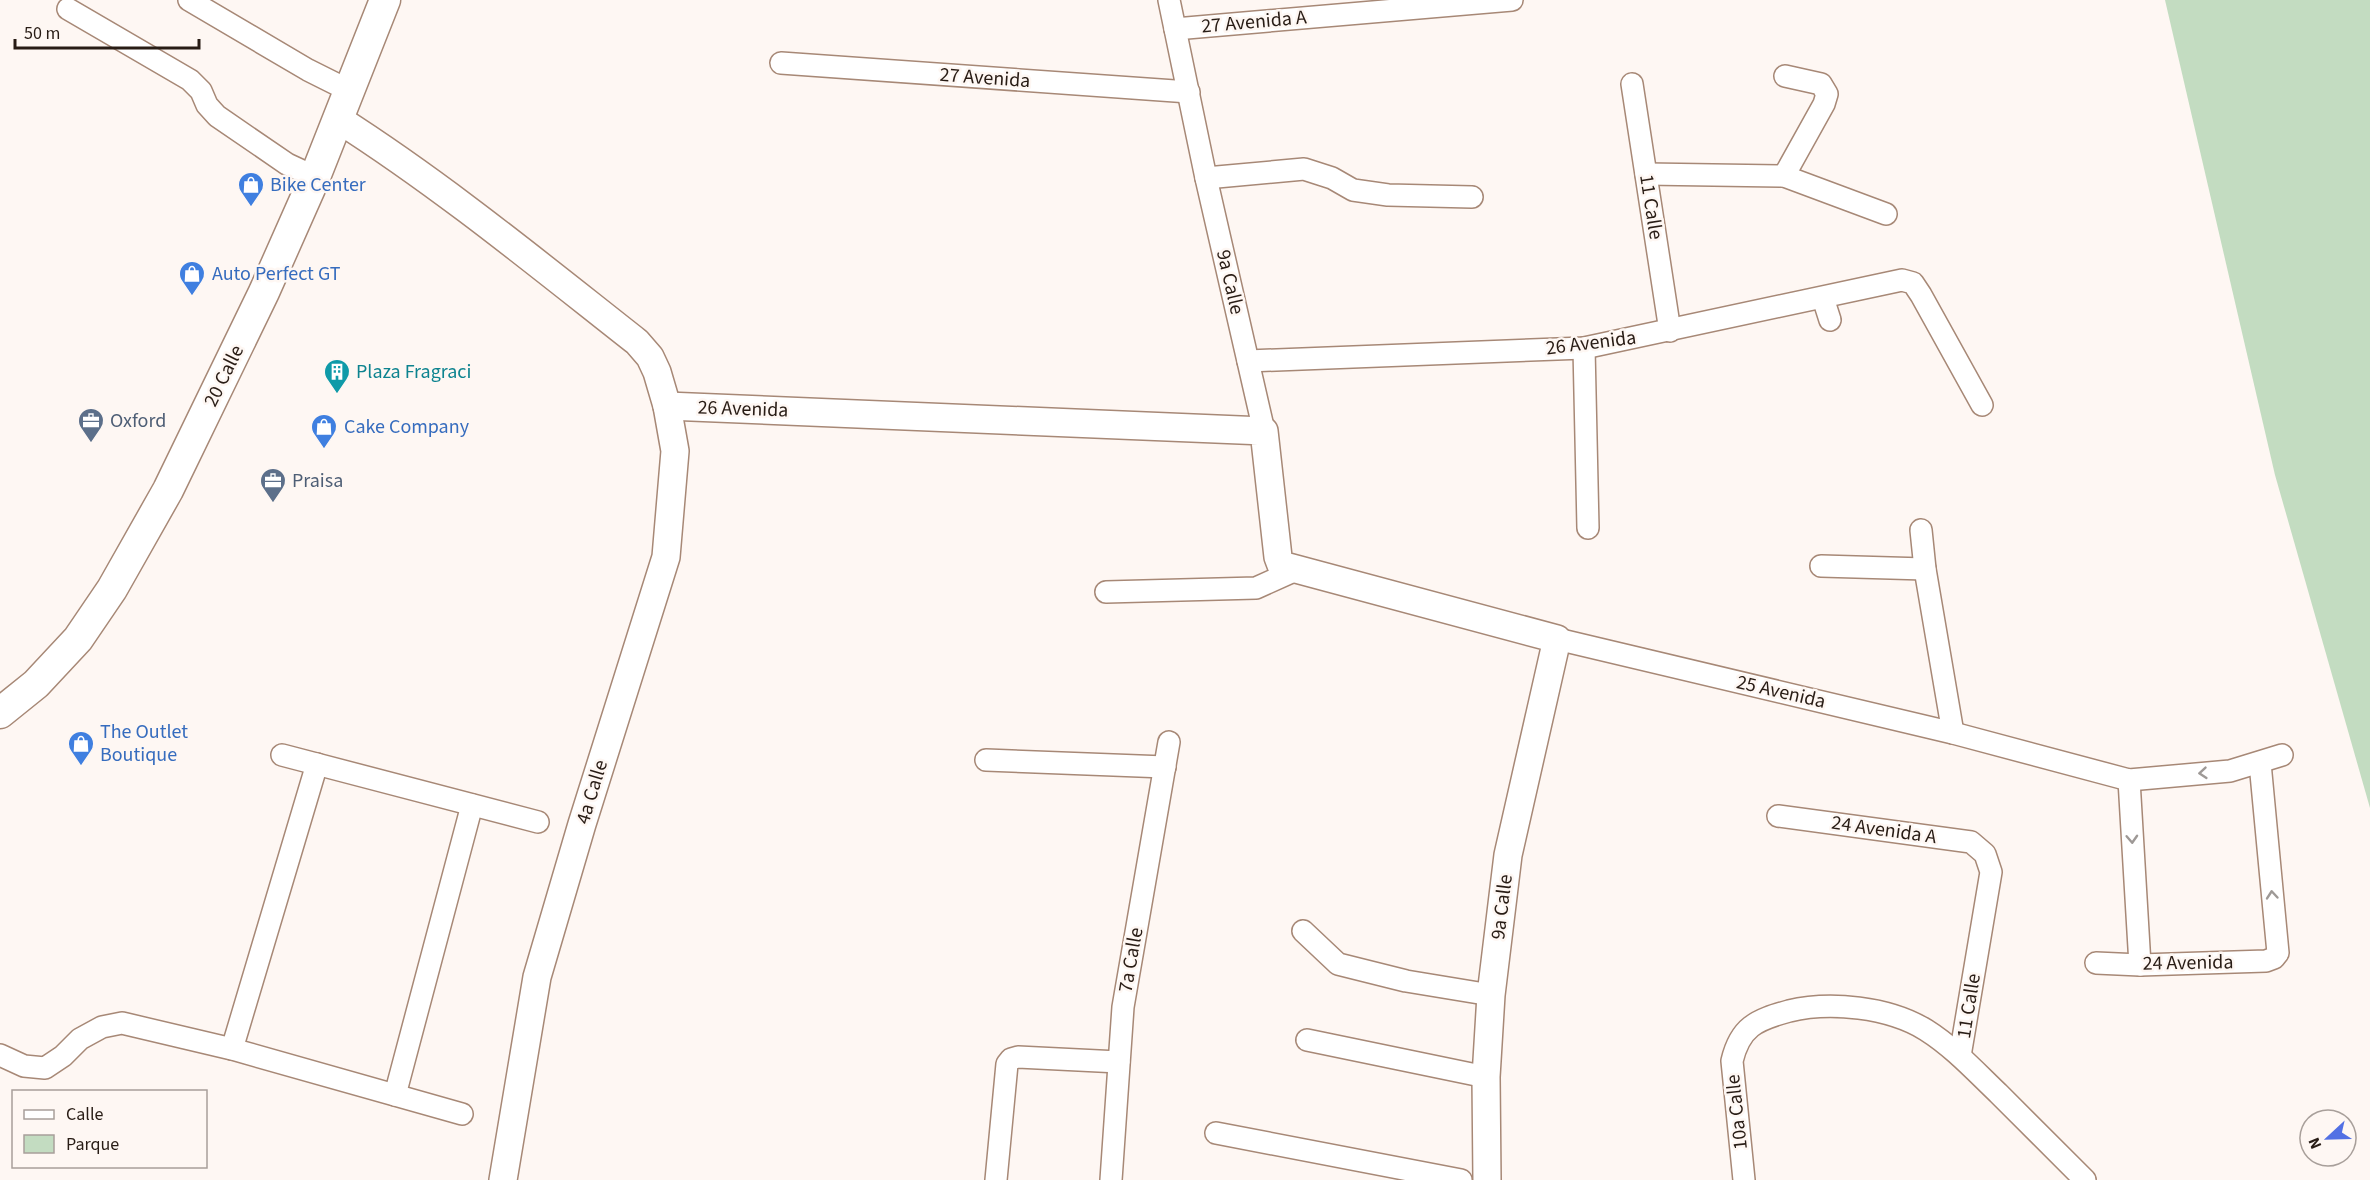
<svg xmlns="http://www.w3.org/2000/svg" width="2370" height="1180" font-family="'Source Sans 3',sans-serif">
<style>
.green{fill:#c3dcc1}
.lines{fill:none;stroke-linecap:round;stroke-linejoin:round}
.minor-casing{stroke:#a78876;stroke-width:24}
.tertiary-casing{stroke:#a78876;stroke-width:30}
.secondary-casing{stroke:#a78876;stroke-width:33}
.minor{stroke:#fff;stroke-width:21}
.tertiary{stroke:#fff;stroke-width:27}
.secondary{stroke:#fff;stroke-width:30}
.oneway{stroke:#9e9996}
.labels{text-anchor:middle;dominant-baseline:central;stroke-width:5;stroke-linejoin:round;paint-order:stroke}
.street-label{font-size:20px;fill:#281c15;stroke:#fef7f3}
.shop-label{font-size:20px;fill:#366cbe;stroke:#fef7f3;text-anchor:start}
.culture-label{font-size:20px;fill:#0d838f;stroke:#fef7f3;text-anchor:start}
.service-label{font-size:20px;fill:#4e5e75;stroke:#fef7f3;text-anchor:start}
</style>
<rect width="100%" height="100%" fill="#fef7f3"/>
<polygon class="green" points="2165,0 2370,0 2370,808 2275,475"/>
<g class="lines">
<defs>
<g id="minor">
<polyline points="189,0 308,70 350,91"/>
<polyline points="1169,0 1206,178 1264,431"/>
<polyline points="68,9 190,80 201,91 207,105 217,116 287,164 315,177"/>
<polyline points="1175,29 1512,0"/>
<polyline points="781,63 1189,92"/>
<polyline points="1632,84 1670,331"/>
<polyline points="1646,174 1784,176 1886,214"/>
<polyline points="1784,176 1824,104 1827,94 1821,84 1785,76"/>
<polyline points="1206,178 1304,169 1332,178 1353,190 1388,195 1472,197"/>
<polyline points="1823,298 1830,320"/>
<polyline points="1584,348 1588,528"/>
<polyline points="1248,361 1584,348 1902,280 1913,283 1921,295 1982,405"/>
<polyline points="1921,530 1925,569 1953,733"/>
<polyline points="1821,566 1925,569"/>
<polyline points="1106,592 1256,588 1296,570"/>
<polyline points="1557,639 1953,733 2129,780 2230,771 2282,755"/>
<polyline points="282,755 538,822"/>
<polyline points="986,760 1165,767"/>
<polyline points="2129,780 2140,965"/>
<polyline points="1778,816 1971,842 1985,854 1991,872 1960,1056"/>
<polyline points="1303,931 1338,964 1406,981 1491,995"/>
<polyline points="2096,963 2140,965 2266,961 2274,958 2278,953 2260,763"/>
<polyline points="1307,1040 1486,1077"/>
<polyline points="232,1049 317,764"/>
<polyline points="0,1055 24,1066 45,1068 63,1056 80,1039 102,1027 122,1023 232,1049 462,1114"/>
<polyline points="395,1095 472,805"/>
<polyline points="1216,1133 1461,1180"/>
<polyline points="996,1180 1007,1064 1011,1059 1018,1057 1119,1062"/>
<polyline points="1111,1180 1123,1007 1169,742"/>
<path d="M1744,1180L1732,1061C1740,1027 1756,1020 1789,1011C1830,1001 1889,1007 1926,1030C1953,1047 1975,1071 1998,1093C2027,1122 2056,1151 2085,1180"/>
</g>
<g id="tertiary">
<path d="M338,119C443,186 539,265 637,342L650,357L657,372L667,406L675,451L666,557L582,824L537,977L503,1180"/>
<polyline points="667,406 1264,431 1278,557 1281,565 1557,639 1508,855 1491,995 1486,1077 1487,1180"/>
</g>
<polyline id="secondary" points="0,713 36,684 78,639 112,589 168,490 264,292 315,177 385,0"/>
</defs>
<use href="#minor" class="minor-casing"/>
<use href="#tertiary" class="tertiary-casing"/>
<use href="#secondary" class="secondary-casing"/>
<use href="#minor" class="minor"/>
<use href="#tertiary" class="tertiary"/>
<use href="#secondary" class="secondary"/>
</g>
<defs><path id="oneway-chevron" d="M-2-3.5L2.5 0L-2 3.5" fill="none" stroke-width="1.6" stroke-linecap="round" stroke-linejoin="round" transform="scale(1.5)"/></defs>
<g class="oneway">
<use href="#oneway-chevron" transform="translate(2203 773) rotate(175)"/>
<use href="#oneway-chevron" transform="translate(2132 839) rotate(87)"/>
<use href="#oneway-chevron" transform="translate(2272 895) rotate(-95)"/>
</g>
<defs>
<symbol id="shop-pin" viewBox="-11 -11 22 30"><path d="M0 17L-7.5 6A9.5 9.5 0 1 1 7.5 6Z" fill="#3f7fe0" stroke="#fef7f3"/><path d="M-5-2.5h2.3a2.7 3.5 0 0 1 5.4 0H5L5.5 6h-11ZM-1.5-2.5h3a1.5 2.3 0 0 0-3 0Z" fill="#fff"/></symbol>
<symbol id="building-pin" viewBox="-11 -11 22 30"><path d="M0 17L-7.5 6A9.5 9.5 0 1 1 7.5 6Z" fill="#0f9aa8" stroke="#fef7f3"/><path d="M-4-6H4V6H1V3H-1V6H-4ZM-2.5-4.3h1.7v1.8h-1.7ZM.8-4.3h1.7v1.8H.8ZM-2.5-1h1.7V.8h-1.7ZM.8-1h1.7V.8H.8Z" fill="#fff"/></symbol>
<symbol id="office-pin" viewBox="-11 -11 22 30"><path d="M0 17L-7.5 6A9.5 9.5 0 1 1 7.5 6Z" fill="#5c6f8a" stroke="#fef7f3"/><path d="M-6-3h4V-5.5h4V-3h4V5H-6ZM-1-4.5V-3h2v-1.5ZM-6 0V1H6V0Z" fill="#fff"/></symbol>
</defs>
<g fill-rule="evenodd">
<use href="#shop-pin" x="236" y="170" width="30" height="40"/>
<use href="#shop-pin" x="177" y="259" width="30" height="40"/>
<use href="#building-pin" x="322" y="357" width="30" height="40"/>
<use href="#office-pin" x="76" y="406" width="30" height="40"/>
<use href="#shop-pin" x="309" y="412" width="30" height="40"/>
<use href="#office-pin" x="258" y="466" width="30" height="40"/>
<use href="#shop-pin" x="66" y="729" width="30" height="40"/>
</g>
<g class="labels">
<g class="street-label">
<text transform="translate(1254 22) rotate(-5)">27 Avenida A</text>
<text transform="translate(985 78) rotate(4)">27 Avenida</text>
<text transform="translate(1651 207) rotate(81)">11 Calle</text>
<text transform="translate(1230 282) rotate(77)">9a Calle</text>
<text transform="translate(1591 343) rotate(-7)">26 Avenida</text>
<text transform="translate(224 376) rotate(-64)">20 Calle</text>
<text transform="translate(743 409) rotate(2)">26 Avenida</text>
<text transform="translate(1781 692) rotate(13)">25 Avenida</text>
<text transform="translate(592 792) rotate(-73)">4a Calle</text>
<text transform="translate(1884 830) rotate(8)">24 Avenida A</text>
<text transform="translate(1502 907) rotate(-83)">9a Calle</text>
<text transform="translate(1131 960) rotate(-80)">7a Calle</text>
<text transform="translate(2188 963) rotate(-1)">24 Avenida</text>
<text transform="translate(1969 1006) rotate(-81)">11 Calle</text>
<text transform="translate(1737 1112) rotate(-96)">10a Calle</text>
</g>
<g class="shop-label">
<text x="270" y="185">Bike Center</text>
<text x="212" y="274">Auto Perfect GT</text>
<text x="344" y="427">Cake Company</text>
<text x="100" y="732">The Outlet<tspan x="100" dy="23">Boutique</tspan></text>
</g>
<g class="culture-label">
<text x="356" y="372">Plaza Fragraci</text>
</g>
<g class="service-label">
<text x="110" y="421">Oxford</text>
<text x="292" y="481">Praisa</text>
</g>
</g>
<rect x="12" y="1090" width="195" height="78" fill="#fef7f3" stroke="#a89f9a" stroke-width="1.5"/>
<rect x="24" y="1110" width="30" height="9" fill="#ffffff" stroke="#a89f9a" stroke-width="1.5"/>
<text x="66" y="1120" font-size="18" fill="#281c15">Calle</text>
<rect x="24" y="1135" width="30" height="18" fill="#c3dcc1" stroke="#a89f9a" stroke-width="1.5"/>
<text x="66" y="1150" font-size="18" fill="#281c15">Parque</text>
<g transform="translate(2328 1138) rotate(248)"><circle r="28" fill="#fef7f3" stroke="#a89f9a" stroke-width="1.5"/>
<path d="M0-4.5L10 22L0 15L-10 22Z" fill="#5270e4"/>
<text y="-9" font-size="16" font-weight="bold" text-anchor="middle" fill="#281c15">N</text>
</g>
<path d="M15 39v9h184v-9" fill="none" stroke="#281c15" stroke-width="3"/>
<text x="24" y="39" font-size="18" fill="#281c15" stroke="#fef7f3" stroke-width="4.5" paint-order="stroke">50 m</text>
</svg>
